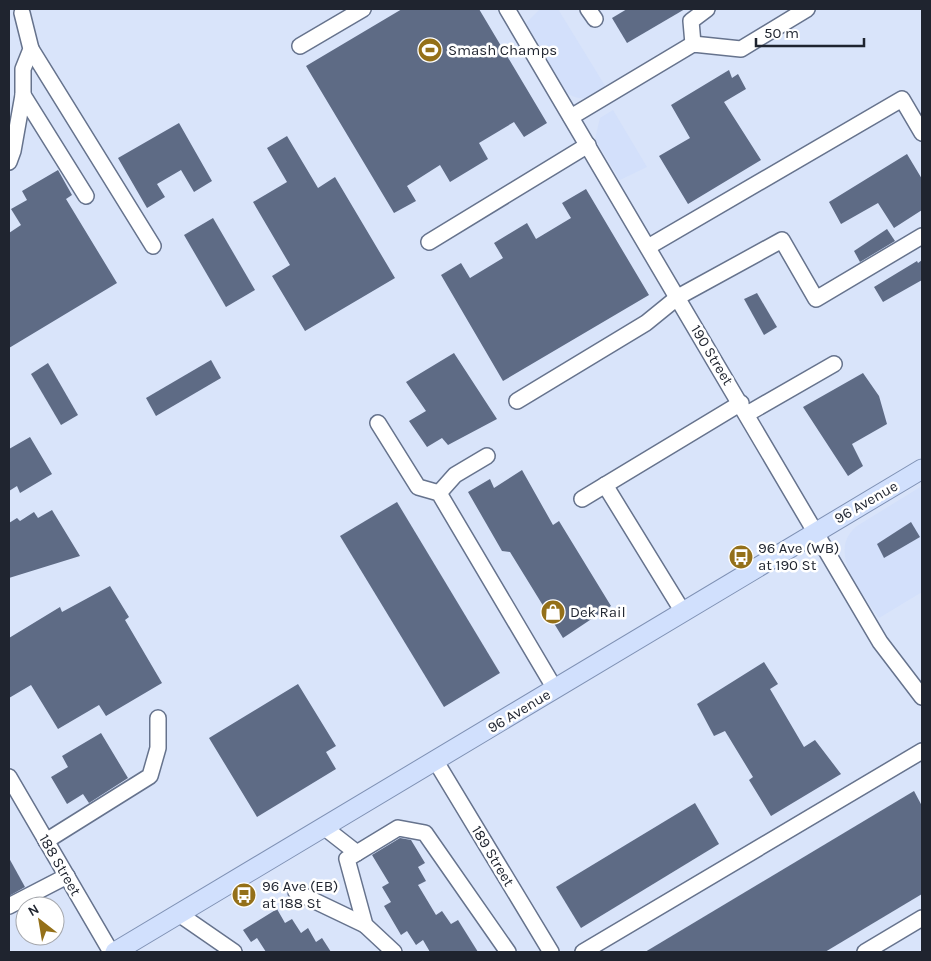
<svg xmlns="http://www.w3.org/2000/svg" width="931" height="961" font-family="Karla,sans-serif">
<style>
.built{fill:#d9e4fa;fill-rule:evenodd}
.green{fill:#d3e0fb}
.building{fill:#5e6b85}
.lines{fill:none;stroke-linecap:round;stroke-linejoin:round}
.minor-casing{stroke:#66738d;stroke-width:18}
.major-casing{stroke:#7f91b4;stroke-width:21}
.minor{stroke:#fff;stroke-width:15}
.major{stroke:#d1e0fd;stroke-width:19}
.labels{text-anchor:middle;dominant-baseline:central;stroke-width:5;stroke-linejoin:round;paint-order:stroke}
.poi-label{font-size:15px;fill:#1f242f;stroke:#fff;text-anchor:start}
.street-label{font-size:15px;fill:#1f242f;stroke:#fff}
</style>
<rect width="100%" height="100%" fill="#ebf1fd"/>
<path class="built" d="M9,9H922V952H9ZM25,906H55V936H25Z"/>
<g class="green">
<path d="M540,9H558L607,89C592,97 582,103 567,93L526,23Z"/>
<polygon points="613,110 647,167 620,180 595,139 600,118"/>
<path d="M922,486V592L879,618C863,593 825,552 857,526Z"/>
</g>
<g class="building">
<polygon points="402,9 479,9 547,123 524,137 514,122 479,143 488,159 450,182 440,165 407,186 416,201 394,213 306,66"/>
<polygon points="627,9 685,9 627,43 612,18"/>
<polygon points="729,70 732,78 738,74 746,89 724,102 761,160 688,204 659,156 690,138 671,105"/>
<polygon points="179,123 212,181 194,192 181,170 157,184 165,197 147,208 118,158"/>
<polygon points="287,136 318,188 335,177 395,278 305,331 272,276 290,265 253,202 287,182 267,148"/>
<polygon points="907,154 922,179 922,210 894,228 878,203 841,224 829,202"/>
<polygon points="58,170 72,195 66,199 117,283 9,348 9,233 21,225 11,209 27,200 22,191"/>
<polygon points="586,189 649,295 503,381 441,275 461,263 470,278 503,258 494,243 527,223 536,239 571,218 562,203"/>
<polygon points="213,218 255,290 226,307 184,235"/>
<polygon points="887,229 895,241 860,262 854,251"/>
<polygon points="922,260 922,280 883,302 874,287 917,261 918,263"/>
<polygon points="757,293 777,327 764,335 744,299"/>
<polygon points="454,353 497,419 448,445 442,438 427,447 409,421 426,411 406,382"/>
<polygon points="211,360 221,378 156,416 146,398"/>
<polygon points="48,363 78,415 61,425 31,374"/>
<polygon points="863,373 879,396 887,424 852,444 863,466 848,476 803,407"/>
<polygon points="30,437 52,474 20,493 17,486 9,491 9,449"/>
<polygon points="522,470 553,525 559,521 611,606 563,638 510,552 502,551 468,492 490,479 494,488"/>
<polygon points="397,502 500,673 444,707 340,536"/>
<polygon points="52,510 80,556 9,578 9,523 17,518 20,521 34,512 38,518"/>
<polygon points="911,522 920,537 884,558 877,544"/>
<polygon points="110,586 129,617 125,620 162,683 106,716 99,705 58,729 31,685 9,698 9,638 60,607 62,612"/>
<polygon points="764,662 778,684 770,689 804,747 815,740 841,774 771,816 749,780 753,777 725,731 714,736 697,704"/>
<polygon points="298,684 336,746 326,752 336,769 257,817 209,738"/>
<polygon points="101,733 128,778 89,803 83,794 67,804 51,777 68,767 62,756"/>
<polygon points="914,791 922,806 922,894 825,952 645,952"/>
<polygon points="695,803 719,844 581,928 556,887"/>
<polygon points="400,838 411,840 425,863 418,867 426,881 418,885 436,915 442,911 451,924 458,920 478,952 430,952 423,940 416,945 407,931 401,935 384,906 391,902 382,887 389,883 372,855"/>
<polygon points="9,858 25,887 9,896"/>
<polygon points="277,909 285,923 292,919 301,933 308,928 316,942 322,938 331,952 266,952 257,938 251,942 243,930"/>
</g>
<g class="lines">
<defs>
<g id="minor">
<polyline points="507,9 880,642 922,697"/>
<polyline points="588,9 595,19"/>
<polyline points="693,44 691,21 707,9"/>
<polyline points="300,46 363,9"/>
<polyline points="31,49 153,246"/>
<polyline points="23,95 86,196"/>
<polyline points="571,117 693,44 741,49 807,9"/>
<polyline points="9,162 13,151 23,95 23,69 31,49 22,13"/>
<polyline points="429,242 588,145"/>
<polyline points="648,247 902,99 922,133"/>
<polyline points="517,401 646,323 678,297 782,240 816,299 922,236"/>
<polyline points="747,414 834,364"/>
<polyline points="378,423 418,487 439,493 555,689"/>
<polyline points="605,485 683,612"/>
<polyline points="439,493 455,475 487,456"/>
<polyline points="582,499 741,403"/>
<polyline points="435,760 551,952"/>
<polyline points="9,777 111,952"/>
<polyline points="325,828 357,853"/>
<polyline points="46,841 150,776 158,748 158,718"/>
<polyline points="296,892 365,925"/>
<polyline points="9,906 67,876"/>
<polyline points="179,914 234,952"/>
<polyline points="394,952 365,925 347,859 398,828 425,833 508,952"/>
<polyline points="583,952 922,751"/>
<polyline points="865,952 922,918"/>
</g>
<polyline id="major" points="115,952 922,469"/>
</defs>
<use href="#minor" class="minor-casing"/>
<use href="#major" class="major-casing"/>
<use href="#minor" class="minor"/>
<use href="#major" class="major"/>
</g>
<defs>
<symbol id="stadium-disc" viewBox="-11 -11 22 22"><circle r="9.5" fill="#947019" stroke="#fff"/><path d="M0-5a6.5 5 0 1 0 0 10a6.5 5 0 1 0 0-10ZM-3.5-1.8h7v3.6h-7Z" fill="#fff"/></symbol>
<symbol id="bus-disc" viewBox="-11 -11 22 22"><circle r="9.5" fill="#947019" stroke="#fff"/><path d="M-5-6H5V4H4V6H2V4H-2V6H-4V4H-5ZM-3.5-4V0h7V-4ZM-3.5 1.2v1.5H-2V1.2ZM2 1.2v1.5H3.5V1.2Z" fill="#fff"/></symbol>
<symbol id="shop-disc" viewBox="-11 -11 22 22"><circle r="9.5" fill="#947019" stroke="#fff"/><path d="M-5-2.5h2.3a2.7 3.5 0 0 1 5.4 0H5L5.5 6h-11ZM-1.5-2.5h3a1.5 2.3 0 0 0-3 0Z" fill="#fff"/></symbol>
</defs>
<g fill-rule="evenodd">
<use href="#stadium-disc" x="416" y="36" width="28" height="28"/>
<use href="#bus-disc" x="727" y="543" width="28" height="28"/>
<use href="#shop-disc" x="539" y="598" width="28" height="28"/>
<use href="#bus-disc" x="230" y="881" width="28" height="28"/>
</g>
<g class="labels">
<g class="poi-label">
<text x="448" y="50">Smash Champs</text>
<text x="758" y="548">96 Ave (WB)<tspan x="758" dy="17">at 190 St</tspan></text>
<text x="570" y="612">Dek Rail</text>
<text x="262" y="886">96 Ave (EB)<tspan x="262" dy="17">at 188 St</tspan></text>
</g>
<g class="street-label">
<text transform="translate(712 355) rotate(59)">190 Street</text>
<text transform="translate(866 502) rotate(-30)">96 Avenue</text>
<text transform="translate(519 711) rotate(-31)">96 Avenue</text>
<text transform="translate(493 856) rotate(59)">189 Street</text>
<text transform="translate(60 865) rotate(60)">188 Street</text>
</g>
</g>
<rect width="931" height="961" fill="none" stroke="#1f242f" stroke-width="20"/>
<g transform="translate(40 921) rotate(329)"><circle r="24" fill="#ffffff" stroke="#a5a7ac"/>
<path d="M0-4L9 19L0 12L-9 19Z" fill="#947019"/>
<text y="-8" font-size="14" font-weight="bold" text-anchor="middle" fill="#1f242f">N</text>
</g>
<path d="M756 38v8h108v-8" fill="none" stroke="#1f242f" stroke-width="2.5"/>
<text x="764" y="38" font-size="15" fill="#1f242f" stroke="#ffffff" stroke-width="4" paint-order="stroke">50 m</text>
</svg>
